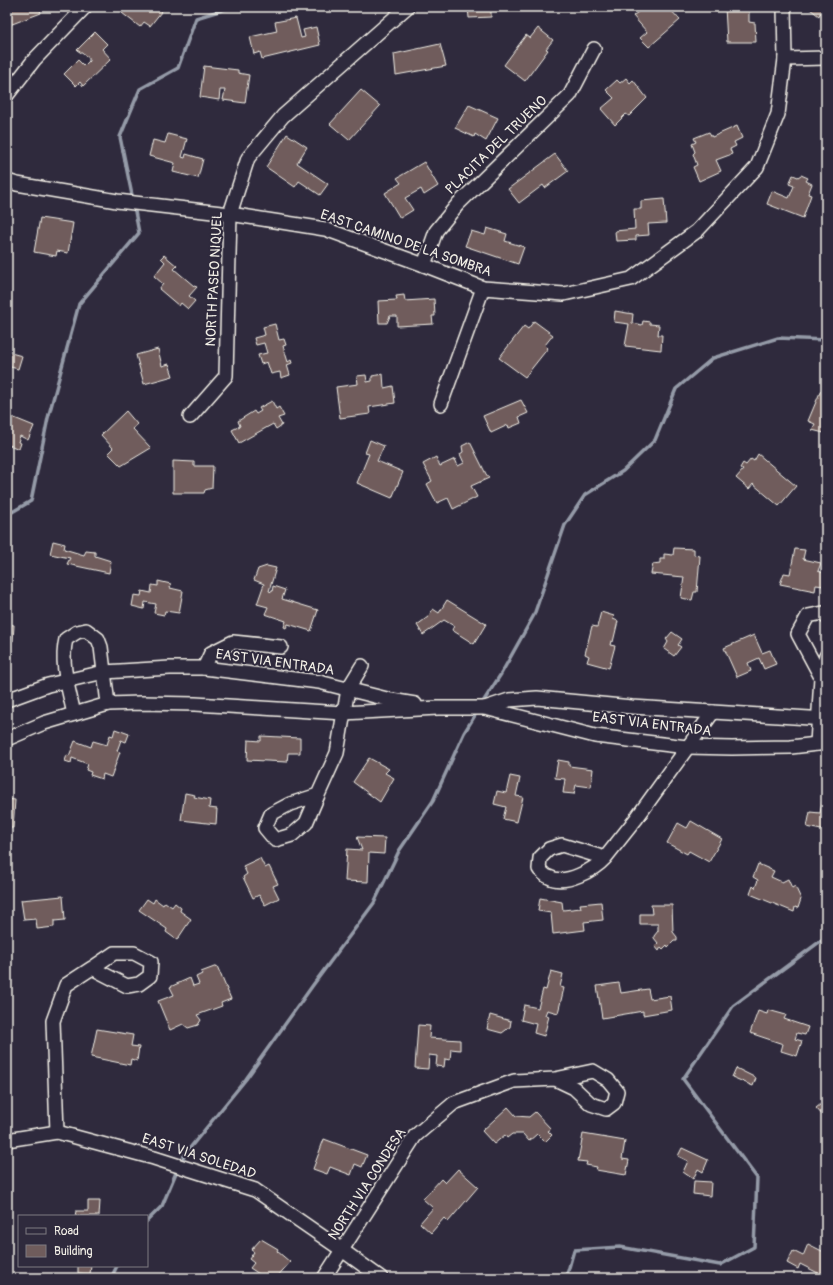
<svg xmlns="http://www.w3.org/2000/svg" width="833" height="1285" font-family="Pangolin,sans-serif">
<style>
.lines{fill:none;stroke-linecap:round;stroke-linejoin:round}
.stream{stroke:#959ba8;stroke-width:3.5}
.building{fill:#6f5c5c;stroke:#f4f1e8}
.street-casing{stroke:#f4f1e8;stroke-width:16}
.street{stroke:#2f2a3d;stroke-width:13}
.labels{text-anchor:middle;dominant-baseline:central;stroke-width:4;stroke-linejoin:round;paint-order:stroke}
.street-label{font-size:14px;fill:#f4f1e8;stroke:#2f2a3d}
</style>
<rect width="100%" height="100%" fill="#2f2a3d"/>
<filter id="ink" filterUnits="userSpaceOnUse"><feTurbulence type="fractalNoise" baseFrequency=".025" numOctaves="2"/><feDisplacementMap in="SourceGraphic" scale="8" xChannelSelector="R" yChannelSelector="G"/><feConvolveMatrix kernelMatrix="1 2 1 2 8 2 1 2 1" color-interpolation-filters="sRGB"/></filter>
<g filter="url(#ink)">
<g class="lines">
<g class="stream">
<polyline points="133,200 120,137 140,89 178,68 196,18 232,7"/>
<polyline points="7,515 31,501 48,418 79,304 139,233 134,206"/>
<polyline points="481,705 501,674 534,615 565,525 585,495 623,471 655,440 676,389 713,358 778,338 826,340"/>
<polyline points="181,1163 185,1154 246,1079 313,985 374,903 399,851 433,801 464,733 477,712"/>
<polyline points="147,1221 162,1206 178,1168"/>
<polyline points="111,1278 117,1266"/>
<polyline points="566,1278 574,1250 620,1247 720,1265 754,1247 757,1178 683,1079 733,1006 826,937"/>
</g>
</g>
<g class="building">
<polygon points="7,7 39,7 41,13 7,26"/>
<polygon points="126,7 165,7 150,26 144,22 140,27 122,13"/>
<polygon points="468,7 491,7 491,17 469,18"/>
<polygon points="644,7 668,7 680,20 649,47 640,38 647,32 633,16"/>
<polygon points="725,7 749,7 749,22 755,23 756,42 727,42"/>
<polygon points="812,7 826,7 826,17 820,13 819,16 810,9"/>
<polygon points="296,18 301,38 305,37 303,30 316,27 320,45 262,59 260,52 254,54 250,37 277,31 275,22"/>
<polygon points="538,28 553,40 546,49 548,50 525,81 504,65 526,35 530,38"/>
<polygon points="95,32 107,44 102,49 111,59 83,86 80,82 76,86 64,74 78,60 84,66 89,61 89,58 77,50"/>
<polygon points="440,44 446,66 396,75 394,54"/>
<polygon points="204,66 238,70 238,73 249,75 245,103 223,100 225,90 220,90 219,100 200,97"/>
<polygon points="626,78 630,83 633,80 647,98 629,116 626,114 615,125 601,109 614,98 606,90 617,80 620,83"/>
<polygon points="361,90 380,106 349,140 330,124"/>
<polygon points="469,105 498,118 486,141 475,134 474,137 455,128"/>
<polygon points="737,126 742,138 734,142 736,146 730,149 732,154 716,160 721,171 699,181 693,167 697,165 693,154 695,152 692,144 696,142 694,138 709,132 712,137"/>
<polygon points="168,134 187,139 182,157 185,158 186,154 203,159 198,178 173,172 175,163 149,156 153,140 165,143"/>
<polygon points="287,134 307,147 297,163 328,184 320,195 299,181 295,187 266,167"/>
<polygon points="555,154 568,171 545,188 543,185 519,203 508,189"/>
<polygon points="424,162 438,186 424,195 421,189 405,198 413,210 400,218 385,193 401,183 397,178"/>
<polygon points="793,175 798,177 801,175 808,178 806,181 812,184 808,194 811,195 803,218 767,204 772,191 789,198 794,186 789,184"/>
<polygon points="664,199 666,223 648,224 649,235 636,236 636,240 616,241 615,231 635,229 634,209 641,209 641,201"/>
<polygon points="40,218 73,223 68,253 57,251 56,256 34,252"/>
<polygon points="487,228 507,234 505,241 524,247 518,264 465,246 471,231 485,235"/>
<polygon points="164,255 177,266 174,269 194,286 197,287 189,296 195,301 188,309 181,303 179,306 159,289 163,284 154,276 165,262 161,258"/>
<polygon points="404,295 405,301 434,299 435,316 432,316 433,324 397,326 397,316 390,316 387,323 379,323 378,301 397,300 396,296"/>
<polygon points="615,311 633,314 632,323 642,325 643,321 650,322 650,324 659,325 658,335 662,335 661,350 625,346 629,324 614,322"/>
<polygon points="534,321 553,335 545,345 548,348 525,377 499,358 524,326 528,329"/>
<polygon points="275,324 279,340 284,339 286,345 283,346 288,362 291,360 292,363 287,365 290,375 281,378 280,372 271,374 267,362 261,364 258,355 267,353 264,343 256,345 254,338 265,335 263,327"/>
<polygon points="158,349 162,366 169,364 173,376 144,384 136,355"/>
<polygon points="7,352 22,356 18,369 7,366"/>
<polygon points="383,374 384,388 393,386 395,403 369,407 370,414 340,418 336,387 358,384 357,376 366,375 367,382 372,381 372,376"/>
<polygon points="821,390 826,392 826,428 825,427 824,433 812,430 815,424 808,421"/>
<polygon points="521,400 528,413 519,417 521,423 509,428 508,425 491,433 483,416"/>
<polygon points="272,401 276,409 279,407 284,416 278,418 282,425 276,429 273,424 239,443 232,430 240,426 238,421 254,411 256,414 261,411 259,408"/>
<polygon points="126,411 137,424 133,429 151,448 121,466 108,453 113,448 101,435"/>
<polygon points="7,415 34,426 28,440 20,436 18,442 21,443 19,449 7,444"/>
<polygon points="370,440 384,446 377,461 403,472 392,498 357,483 369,454 365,453"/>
<polygon points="470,442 486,474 489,478 471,486 477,497 453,509 448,498 437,503 427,484 432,481 423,464 436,457 440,466 455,459 458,466 464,463 460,454 463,452 462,446"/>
<polygon points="758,454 796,486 779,506 753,484 749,489 736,478 743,470 740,468 743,463 746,465 751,459 754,461"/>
<polygon points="173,461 194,462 194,466 213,466 212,488 205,490 204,493 173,493"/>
<polygon points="53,541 65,544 64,549 84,555 86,551 95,552 95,556 111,561 109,573 67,564 70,558 50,554"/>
<polygon points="674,548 694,549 694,555 700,556 697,592 694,592 692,600 681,598 684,577 651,574 653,564 660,563 660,559 664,559 664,554 673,555"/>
<polygon points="795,549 805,550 803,559 821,563 818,571 826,574 824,586 816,585 815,591 780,584 784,573 790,574"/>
<polygon points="267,566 276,568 269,591 272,592 273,586 285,590 282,599 318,610 311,631 288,624 286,628 284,627 286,621 265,614 268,607 257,604 264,584 254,580 258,569"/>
<polygon points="158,581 171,584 170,588 183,591 179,613 165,611 164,615 154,613 156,604 145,602 144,609 132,606 134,595 141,596 142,591 151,593 152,585 158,586"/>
<polygon points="447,600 486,624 474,644 452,630 454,626 444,620 423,635 417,625 428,617 433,609 439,613"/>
<polygon points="601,612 614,616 613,619 618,621 613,642 611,641 610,645 615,646 609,668 587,662 589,656 585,654 592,626 597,627"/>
<polygon points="7,624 14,625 13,641 7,640"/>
<polygon points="672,632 682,639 678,645 681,647 674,656 664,649 668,642 666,639"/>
<polygon points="754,635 762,653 770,650 776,664 764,669 759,658 748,663 751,671 737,677 724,648"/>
<polygon points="115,729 129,734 126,742 121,740 117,751 120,752 111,777 103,774 102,779 90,775 91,772 86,770 88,764 72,758 71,763 65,761 67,755 69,756 75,741 91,747 93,741 107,745 110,735 113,736"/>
<polygon points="261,736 300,738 300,753 288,753 287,762 247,760 248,740 261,741"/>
<polygon points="369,758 389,769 385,773 394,778 380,802 353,782"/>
<polygon points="558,760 569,762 569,766 593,769 591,787 576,785 574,794 563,793 565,779 555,778"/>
<polygon points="510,776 520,778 516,796 523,797 517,822 503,819 506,807 494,804 497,791 506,793"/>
<polygon points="826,784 826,831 807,827 810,812 820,813"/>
<polygon points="185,793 195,795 194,797 210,800 209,808 217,809 216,824 181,820"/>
<polygon points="7,799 15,800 13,828 7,828"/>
<polygon points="691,821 722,839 709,862 689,851 687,854 667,843 678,823 687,828"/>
<polygon points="357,837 385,838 384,854 369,853 368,882 345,881 347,849 362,850"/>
<polygon points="260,858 265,868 269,866 278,884 273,886 279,898 265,905 259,895 253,898 243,877 247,874 243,866"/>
<polygon points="758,864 774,871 771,877 782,882 788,879 792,888 795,886 801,899 798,908 795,907 794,912 750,894 753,886 755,888 758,880 753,877"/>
<polygon points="63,896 65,920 54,921 54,927 37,929 36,919 24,920 21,900"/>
<polygon points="540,898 562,902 563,910 581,908 580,904 601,902 603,920 584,922 585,930 553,934 551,913 538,911"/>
<polygon points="147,899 153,903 155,899 163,905 165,902 172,907 175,903 181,908 180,911 191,919 177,940 166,932 167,929 139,910"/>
<polygon points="651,905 672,905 673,932 677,937 677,941 674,941 668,947 667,945 663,949 661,947 659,951 655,946 658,943 654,938 654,936 658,931 658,924 640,924 640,914 652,914"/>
<polygon points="217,966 231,999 221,1003 222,1006 197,1015 201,1020 198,1025 188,1028 183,1024 170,1030 158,1001 174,995 170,987 190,978 193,986 199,984 196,977 202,974 201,972"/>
<polygon points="551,971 563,974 560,987 564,988 558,1013 547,1010 545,1015 549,1016 544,1036 534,1033 536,1024 521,1020 524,1005 538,1008 543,989 546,990"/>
<polygon points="824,976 826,977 826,990 821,989"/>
<polygon points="619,983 621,993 648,989 650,999 670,996 672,1010 643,1015 643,1011 602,1018 597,986"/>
<polygon points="768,1010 786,1015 784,1019 808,1027 805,1035 797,1033 795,1039 802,1041 797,1056 781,1051 783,1044 750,1033 758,1011 767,1014"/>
<polygon points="490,1015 511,1021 510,1027 502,1033 487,1029"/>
<polygon points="418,1025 430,1026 429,1038 460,1040 460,1050 451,1049 450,1060 445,1059 444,1067 436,1066 437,1056 429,1055 428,1069 415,1068"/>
<polygon points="97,1029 133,1035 131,1046 139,1047 137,1061 131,1059 130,1065 91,1057"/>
<polygon points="736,1068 756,1078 753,1086 732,1077"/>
<polygon points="826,1100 826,1117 825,1118 816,1108"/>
<polygon points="508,1107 516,1116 529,1117 535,1112 551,1129 548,1131 552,1135 545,1142 537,1134 529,1141 523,1134 512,1134 507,1138 505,1135 494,1144 482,1131"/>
<polygon points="583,1134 625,1141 622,1159 629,1160 626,1175 596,1170 597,1167 586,1165 587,1162 578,1161"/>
<polygon points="324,1139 367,1155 362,1167 355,1164 351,1175 330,1167 327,1174 313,1169"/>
<polygon points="682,1148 708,1160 703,1172 698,1169 693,1179 683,1172 688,1161 678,1156"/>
<polygon points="458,1169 478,1187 448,1222 444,1218 431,1233 420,1223 433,1208 423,1199 441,1179 445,1183"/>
<polygon points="694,1181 711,1182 710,1196 693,1194"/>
<polygon points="88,1201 100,1201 99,1216 75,1216 76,1211 88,1211"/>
<polygon points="261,1239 278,1249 277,1251 290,1262 276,1278 265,1278 250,1268 254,1263 249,1259 254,1252 251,1250"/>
<polygon points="808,1244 826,1253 826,1277 800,1264 798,1269 787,1263 793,1251 803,1256"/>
<polygon points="78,1266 91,1266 90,1274 78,1273"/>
</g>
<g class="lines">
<defs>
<g id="street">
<polyline points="785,59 826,58"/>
<polyline points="7,95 34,60 85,7"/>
<polyline points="7,181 17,184 117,201 230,214 325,229 424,265 483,288 564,294 631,279 697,231 757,167 778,114 785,59 784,7"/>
<polyline points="424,265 436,231 458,204 570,95 594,49"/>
<polyline points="441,404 483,288"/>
<polyline points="190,417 226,376 230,214 248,158 283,116 407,7"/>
<polyline points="204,668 211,653 233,642 281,647"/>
<polyline points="821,677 798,634 808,616 823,613 826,617"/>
<polyline points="7,700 48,685 104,672 170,668 204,668 319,682 391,700 415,704"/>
<polyline points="485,708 509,700 537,698 632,707 826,719"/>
<path d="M74,714C69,690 60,664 66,639L77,632L86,630L98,639L101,647L108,704"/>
<polyline points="7,739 44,723 108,704 141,703 195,704 343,713 438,708 485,708 595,736 687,747 732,748 791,747 817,744 826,744"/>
<polyline points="817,744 821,677 826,656"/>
<polyline points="318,795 306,823 292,835 275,840 265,828 271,814 290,804 318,795 337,753 348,689 362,666"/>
<path d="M605,858L562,845L549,849L540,858L539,869C542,872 545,876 549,877C565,886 594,870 605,858L636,819L713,712"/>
<polyline points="57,1132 53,1021 66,985 92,968 127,986 139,984 150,976 151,962 134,953 114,953 92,968"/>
<polyline points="7,1140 57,1132 154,1158 255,1190 342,1250 381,1278"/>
<polyline points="324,1278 415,1136 454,1103 514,1081 555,1079 593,1071 608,1080 617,1091 614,1103 606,1109 591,1104 574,1088 555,1079"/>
</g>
</defs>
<use href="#street" class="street-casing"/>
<use href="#street" class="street"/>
</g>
</g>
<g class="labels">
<g class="street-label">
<text transform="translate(496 145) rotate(-44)">PLACITA DEL TRUENO</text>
<text transform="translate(406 243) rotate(19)">EAST CAMINO DE LA SOMBRA</text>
<text transform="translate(214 279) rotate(-87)">NORTH PASEO NIQUEL</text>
<text transform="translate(275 662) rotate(8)">EAST VIA ENTRADA</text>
<text transform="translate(652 724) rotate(7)">EAST VIA ENTRADA</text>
<text transform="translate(199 1156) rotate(18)">EAST VIA SOLEDAD</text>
<text transform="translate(367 1184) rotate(-57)">NORTH VIA CONDESA</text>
</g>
</g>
<rect width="833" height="1285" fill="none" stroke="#2f2a3d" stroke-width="24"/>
<rect x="12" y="12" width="809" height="1261" fill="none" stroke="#f4f1e8" stroke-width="1.5" filter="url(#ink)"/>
<rect x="18" y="1215" width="130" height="52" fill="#2f2a3d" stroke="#7e7a81"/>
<rect x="26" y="1228" width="20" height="6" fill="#2f2a3d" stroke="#7e7a81"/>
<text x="54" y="1235" font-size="12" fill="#f4f1e8">Road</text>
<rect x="26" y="1245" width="20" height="12" fill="#6f5c5c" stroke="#7e7a81"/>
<text x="54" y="1255" font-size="12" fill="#f4f1e8">Building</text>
</svg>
